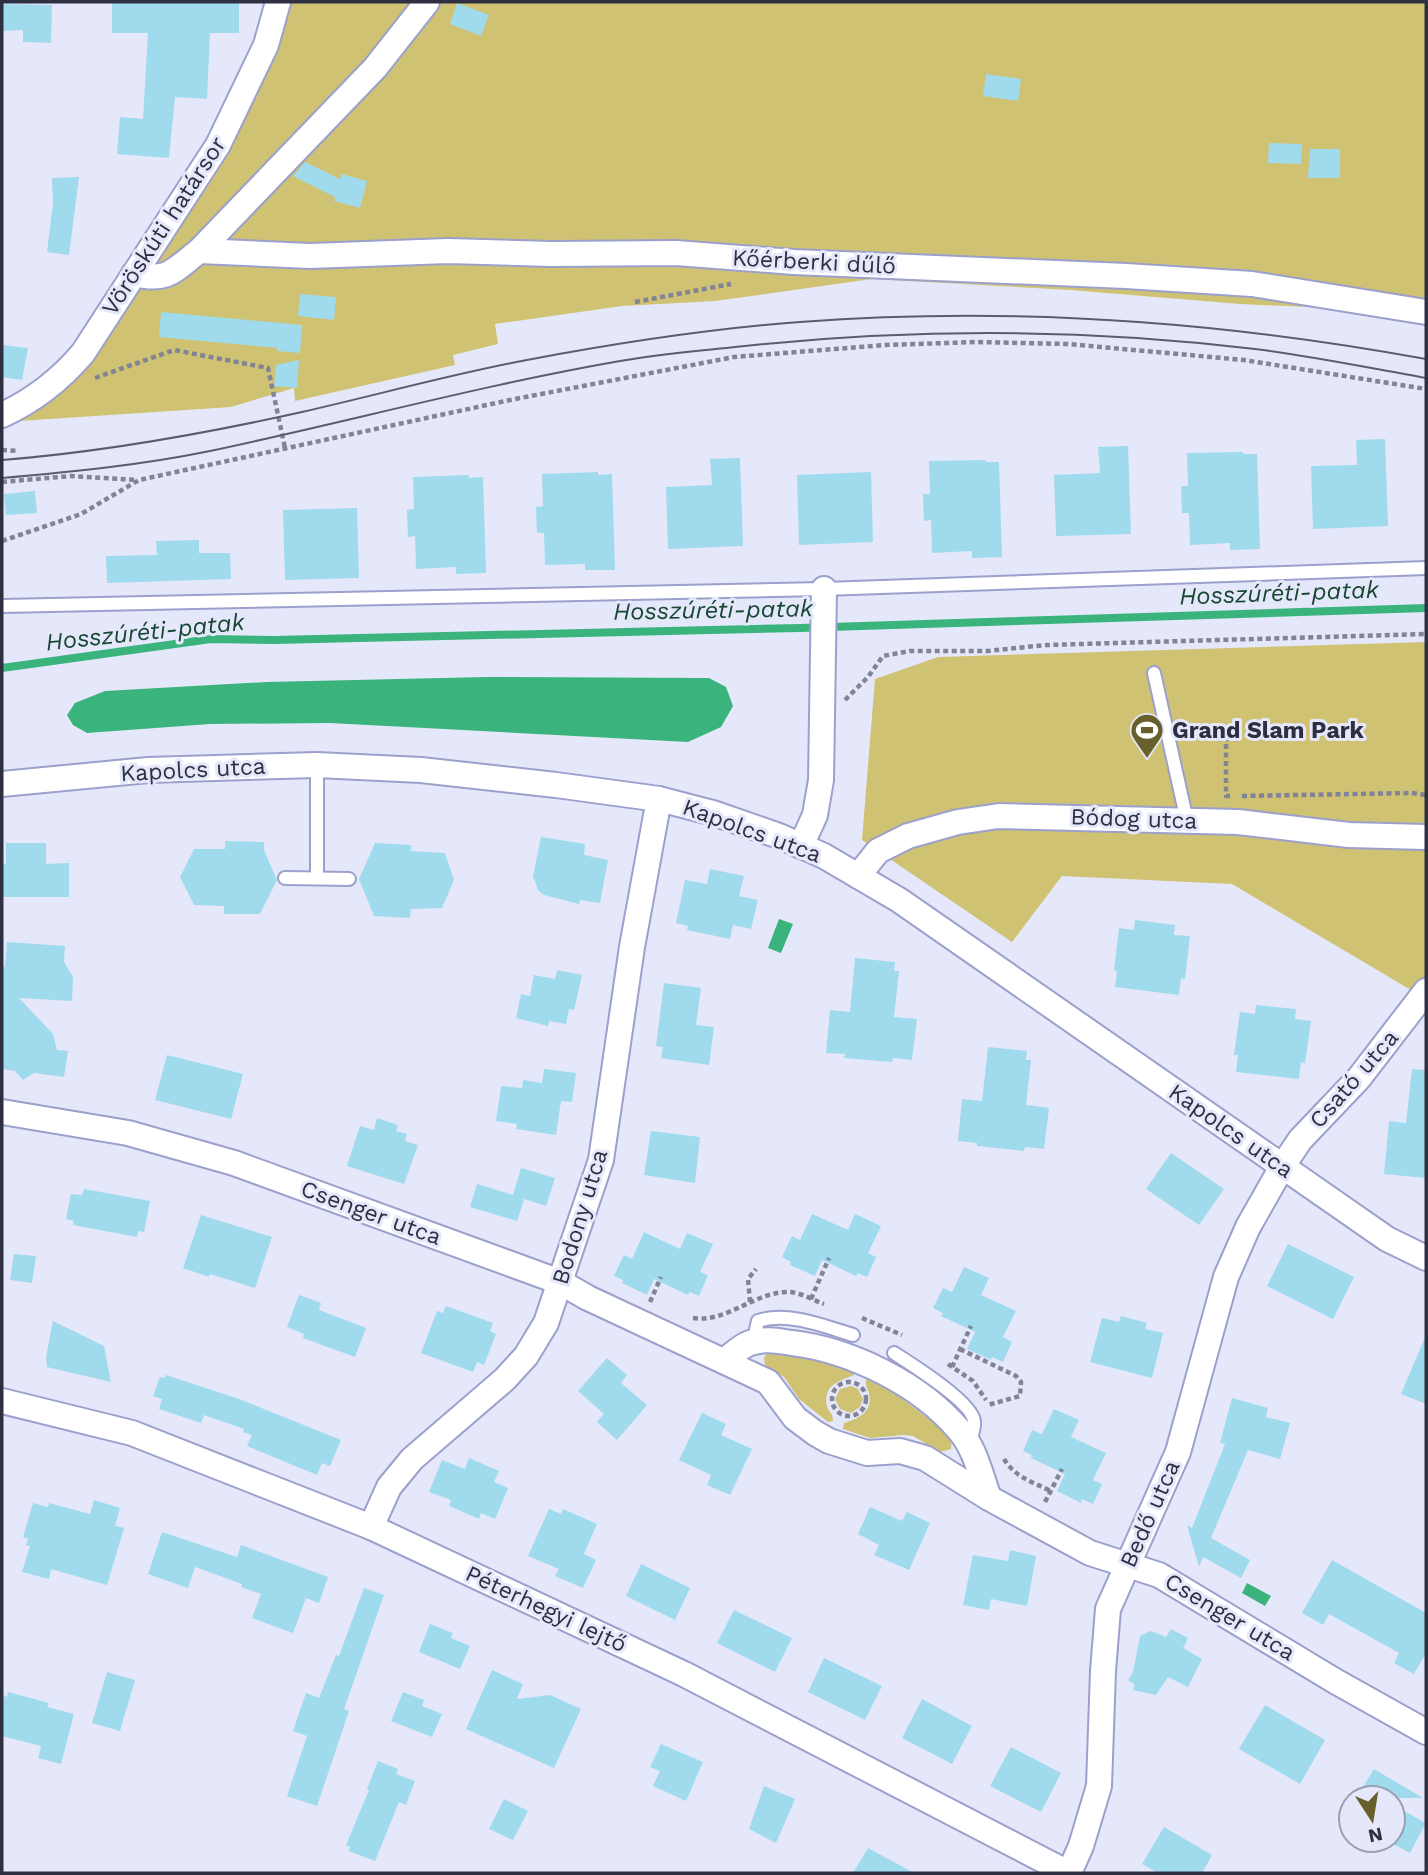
<svg xmlns="http://www.w3.org/2000/svg" width="1428" height="1875" font-family="'Work Sans',sans-serif">
<style>
.green{fill:#d0c273}
.water{fill:#3bb37d}
.lines{fill:none;stroke-linecap:round;stroke-linejoin:round}
.stream{stroke:#3bb37d;stroke-width:8}
.building{fill:#a0daed}
.lane-casing{stroke:#9ba0cc;stroke-width:16}
.street-casing{stroke:#9ba0cc;stroke-width:28}
.path{stroke:#818496;stroke-width:4.5;stroke-dasharray:5 3.5;stroke-linecap:butt}
.lane{stroke:#fff;stroke-width:12}
.street{stroke:#fff;stroke-width:24}
.tram{stroke:#5b5d6f;stroke-width:2}
.labels{text-anchor:middle;dominant-baseline:central;stroke-width:6;stroke-linejoin:round;paint-order:stroke}
.street-label{font-size:23px;fill:#2e3042;stroke:#e5e8fb}
.poi-label{font-size:23px;font-weight:bold;fill:#2e3042;stroke:#e5e8fb;text-anchor:start}
.water-label{font-size:24px;font-style:italic;fill:#174731;stroke:#e5e8fb}
</style>
<rect width="100%" height="100%" fill="#e5e8fb"/>
<g class="green">
<polygon points="278,2 1426,2 1426,312 1240,304 1070,290 872,279 715,301 622,306 495,324 498,344 453,355 455,365 295,401 294,388 231,407 19,421 18,408 62,377 218,145"/>
<polygon points="1426,642 1426,999 1232,884 1062,876 1012,942 862,840 875,679 938,657"/>
<path d="M768,1351L803,1354L855,1370L854,1375C840,1381 823,1384 827,1406C829,1413 833,1413 833,1421L828,1422L799,1399L784,1377L765,1366L764,1358Z"/>
<path d="M867,1377C901,1396 922,1413 952,1438L951,1449L940,1452L913,1436L904,1435L870,1438L843,1429L844,1423C858,1419 873,1412 869,1394C867,1386 864,1385 867,1377Z"/>
<polygon points="851,1386 858,1389 863,1399 860,1407 851,1413 840,1409 835,1399 840,1389"/>
</g>
<g class="water">
<polygon points="486,677 709,678 726,687 733,706 721,727 688,742 330,723 210,724 87,733 73,725 67,715 75,703 105,691 267,682"/>
<polygon points="779,919 793,924 781,953 768,948"/>
<polygon points="1247,1583 1271,1596 1265,1606 1242,1593"/>
</g>
<g class="lines">
<polyline class="stream" points="2,668 211,639 274,640 800,628 1426,608"/>
</g>
<g class="building">
<polygon points="112,2 239,2 239,33 210,33 207,99 175,97 169,158 117,154 120,117 143,119 148,33 112,33"/>
<polygon points="457,3 489,15 481,36 450,24"/>
<polygon points="2,4 52,5 51,43 23,42 23,30 2,31"/>
<polygon points="986,74 1021,79 1018,101 983,96"/>
<polygon points="1269,143 1302,144 1301,164 1268,163"/>
<polygon points="1310,149 1340,149 1340,178 1308,178"/>
<polygon points="305,162 340,179 342,174 367,181 360,208 334,201 335,197 293,176"/>
<polygon points="79,177 69,255 47,252 53,203 52,178"/>
<polygon points="300,294 336,297 334,320 298,316"/>
<polygon points="161,312 302,325 300,353 277,351 278,348 159,337"/>
<polygon points="2,345 28,348 22,380 2,377"/>
<polygon points="299,360 297,388 274,386 276,365"/>
<polygon points="1385,439 1388,526 1313,529 1311,466 1357,465 1356,440"/>
<polygon points="1128,446 1131,534 1056,536 1054,475 1100,473 1098,447"/>
<polygon points="1243,452 1243,454 1257,454 1260,549 1230,550 1230,543 1190,545 1189,513 1182,513 1181,486 1188,486 1187,453"/>
<polygon points="740,458 743,546 668,549 666,487 712,485 710,459"/>
<polygon points="985,460 986,462 999,462 1002,557 972,558 972,551 932,553 931,520 924,521 923,494 930,494 929,461"/>
<polygon points="598,472 598,475 612,474 615,570 585,570 585,564 545,565 544,533 537,533 536,507 543,506 542,474"/>
<polygon points="871,472 873,542 799,545 797,475"/>
<polygon points="469,475 469,478 483,477 486,573 456,574 456,567 416,569 415,536 408,537 407,510 414,509 413,477"/>
<polygon points="35,491 37,513 6,515 4,494"/>
<polygon points="357,508 359,578 285,580 283,510"/>
<polygon points="199,540 199,553 230,553 231,579 107,583 106,556 157,555 156,541"/>
<polygon points="541,837 585,844 584,855 608,860 600,903 580,900 579,904 544,895 538,890 533,876"/>
<polygon points="225,841 264,842 264,850 277,880 260,914 224,914 224,906 194,905 180,877 194,849 225,849"/>
<polygon points="6,843 46,843 46,864 69,863 69,897 2,897 2,863 6,864"/>
<polygon points="375,843 411,845 411,851 445,853 454,880 442,908 411,909 410,918 374,916 359,879"/>
<polygon points="710,869 744,876 739,896 758,900 751,929 733,925 730,939 687,930 688,926 676,923 685,880 707,884"/>
<polygon points="1135,920 1175,925 1174,935 1190,936 1185,979 1181,978 1179,995 1115,987 1117,971 1114,970 1119,928 1134,930"/>
<polygon points="7,942 65,946 64,962 73,977 72,1001 19,998 53,1034 57,1050 68,1051 64,1077 34,1073 23,1080 15,1071 2,1069 2,967 5,967"/>
<polygon points="855,958 895,962 894,971 899,971 894,1017 917,1019 912,1060 893,1058 892,1062 844,1058 845,1054 826,1053 830,1010 850,1012"/>
<polygon points="557,970 582,975 574,1010 569,1009 566,1024 549,1021 548,1026 516,1018 521,994 530,996 534,975 555,979"/>
<polygon points="664,983 701,988 696,1025 714,1027 709,1065 661,1058 663,1047 656,1046"/>
<polygon points="1256,1005 1296,1009 1295,1019 1311,1021 1305,1063 1301,1062 1299,1079 1236,1072 1238,1055 1234,1055 1240,1012 1255,1014"/>
<polygon points="988,1047 1027,1051 1026,1060 1031,1060 1026,1105 1049,1108 1044,1149 1025,1147 1024,1151 977,1146 977,1143 958,1141 962,1099 982,1101"/>
<polygon points="167,1055 243,1074 231,1119 155,1100"/>
<polygon points="544,1069 576,1073 572,1102 561,1101 556,1135 516,1129 517,1124 496,1121 501,1086 522,1088 523,1080 542,1083"/>
<polygon points="1412,1069 1426,1070 1426,1178 1384,1174 1389,1121 1406,1123"/>
<polygon points="377,1118 398,1125 396,1131 407,1134 405,1141 418,1145 404,1184 347,1166 360,1126 374,1130"/>
<polygon points="651,1131 700,1137 695,1183 644,1175"/>
<polygon points="1171,1153 1224,1189 1199,1225 1146,1189"/>
<polygon points="521,1168 555,1178 546,1206 524,1199 517,1221 470,1207 477,1184 513,1195"/>
<polygon points="84,1189 150,1201 144,1232 138,1231 137,1237 73,1225 74,1221 66,1219 71,1194 82,1195"/>
<polygon points="812,1214 848,1230 855,1214 881,1226 868,1253 876,1257 867,1277 858,1273 856,1276 822,1260 815,1276 790,1265 791,1262 782,1257 792,1236 800,1240"/>
<polygon points="201,1215 272,1237 255,1288 210,1274 209,1277 183,1268"/>
<polygon points="644,1232 680,1249 687,1233 713,1244 700,1272 708,1275 699,1296 690,1292 688,1295 654,1279 647,1295 622,1283 623,1280 614,1276 624,1255 632,1259"/>
<polygon points="1288,1244 1354,1277 1333,1319 1267,1286"/>
<polygon points="14,1254 36,1256 32,1283 10,1280"/>
<polygon points="964,1267 989,1278 981,1295 1016,1311 1003,1337 1012,1342 1003,1362 992,1357 991,1360 967,1349 975,1332 941,1316 943,1313 933,1308 943,1288 952,1292"/>
<polygon points="299,1295 321,1303 319,1310 366,1328 355,1357 303,1338 304,1334 287,1327"/>
<polygon points="446,1306 493,1323 490,1331 496,1334 484,1365 477,1362 473,1372 421,1353 437,1311 443,1313"/>
<polygon points="1121,1316 1147,1323 1145,1329 1163,1333 1152,1378 1090,1362 1102,1318 1119,1322"/>
<polygon points="53,1321 104,1346 111,1382 47,1367 46,1357"/>
<polygon points="1426,1335 1426,1404 1401,1394"/>
<polygon points="607,1358 627,1375 621,1383 647,1405 617,1440 597,1422 604,1414 578,1391"/>
<polygon points="166,1375 239,1399 341,1440 330,1466 322,1463 317,1475 247,1446 252,1435 243,1432 244,1429 204,1415 201,1423 159,1409 162,1399 153,1396 160,1377 164,1378"/>
<polygon points="1232,1398 1268,1408 1266,1417 1290,1423 1280,1459 1248,1450 1211,1538 1250,1560 1241,1578 1203,1557 1199,1567 1187,1525 1192,1528 1225,1444 1220,1443"/>
<polygon points="1054,1409 1079,1420 1071,1437 1106,1453 1093,1480 1102,1484 1093,1504 1082,1499 1081,1503 1057,1491 1065,1474 1031,1458 1032,1455 1023,1451 1032,1430 1042,1434"/>
<polygon points="702,1413 726,1424 721,1435 752,1449 730,1495 707,1485 711,1475 679,1460"/>
<polygon points="469,1458 499,1471 494,1482 508,1488 495,1519 481,1513 479,1519 449,1506 451,1500 429,1492 442,1460 465,1469"/>
<polygon points="94,1500 120,1508 115,1526 124,1528 107,1585 51,1569 49,1579 22,1572 30,1546 26,1545 28,1539 23,1537 33,1503 48,1507 49,1503 90,1514"/>
<polygon points="870,1507 902,1521 907,1512 930,1523 909,1570 874,1555 879,1545 858,1534"/>
<polygon points="549,1509 561,1514 563,1509 597,1524 584,1554 596,1560 583,1588 555,1576 559,1569 528,1556"/>
<polygon points="162,1532 237,1557 241,1545 328,1577 319,1603 306,1598 293,1633 252,1618 261,1594 241,1587 242,1584 195,1567 188,1588 148,1574"/>
<polygon points="1010,1550 1036,1556 1027,1606 991,1599 989,1610 963,1605 973,1555 1008,1561"/>
<polygon points="1332,1560 1426,1613 1426,1653 1414,1674 1394,1663 1399,1653 1329,1614 1323,1625 1302,1613"/>
<polygon points="641,1564 690,1588 675,1620 626,1596"/>
<polygon points="364,1588 384,1595 344,1709 349,1711 317,1806 287,1796 307,1736 293,1731 306,1693 319,1698 336,1655 339,1656"/>
<polygon points="734,1610 792,1638 775,1672 717,1643"/>
<polygon points="430,1624 453,1633 451,1638 470,1646 460,1669 419,1652"/>
<polygon points="1171,1629 1188,1638 1183,1648 1202,1659 1188,1687 1168,1677 1156,1695 1133,1690 1135,1685 1128,1680 1133,1672 1140,1636 1151,1631 1166,1637"/>
<polygon points="824,1658 882,1686 865,1720 808,1692"/>
<polygon points="492,1670 523,1684 517,1699 550,1695 581,1709 554,1768 466,1729"/>
<polygon points="107,1672 135,1680 120,1731 92,1723"/>
<polygon points="8,1692 49,1703 47,1707 74,1714 61,1764 38,1758 41,1746 2,1736 2,1695 7,1697"/>
<polygon points="403,1692 424,1700 422,1706 442,1714 432,1737 391,1721"/>
<polygon points="922,1699 972,1726 952,1764 902,1738"/>
<polygon points="1265,1705 1325,1740 1300,1784 1239,1749"/>
<polygon points="661,1744 703,1762 686,1801 653,1786 660,1771 650,1767"/>
<polygon points="1011,1747 1061,1773 1041,1812 990,1786"/>
<polygon points="378,1761 398,1769 396,1774 415,1781 406,1805 399,1802 375,1861 349,1851 350,1847 346,1845 369,1790 367,1789"/>
<polygon points="1374,1769 1423,1798 1356,1798"/>
<polygon points="764,1786 795,1799 776,1843 749,1829"/>
<polygon points="504,1799 528,1811 513,1840 489,1829"/>
<polygon points="1393,1805 1426,1823 1410,1853 1393,1844"/>
<polygon points="1164,1827 1212,1855 1202,1873 1158,1873 1142,1864"/>
<polygon points="868,1848 914,1873 853,1873"/>
</g>
<g class="lines">
<defs>
<g id="lane">
<polyline points="2,606 824,589 1426,568"/>
<polyline points="1154,673 1187,821"/>
<polyline points="285,878 349,879"/>
<polyline points="317,878 317,765"/>
<path d="M753,1342L758,1321C787,1311 824,1326 853,1335"/>
<path d="M894,1353C911,1364 972,1402 974,1421C975,1428 971,1437 970,1443"/>
</g>
<g id="street">
<polyline points="199,251 375,68 427,2"/>
<path d="M134,274C168,282 173,271 199,251L310,256L448,251L551,254L676,253L794,262L1126,276L1252,284L1426,312"/>
<path d="M2,415C35,400 60,380 83,353L218,145L266,45L278,2"/>
<polyline points="2,784 148,770 317,765 421,770 556,785 659,799 713,813 779,836 824,856 899,900 1387,1239 1426,1258"/>
<polyline points="801,846 815,815 821,780 824,589"/>
<polyline points="858,876 878,851 908,836 958,822 999,816 1238,822 1349,835 1426,837"/>
<polyline points="2,1112 128,1133 234,1163 560,1282 588,1298 768,1382 795,1418 815,1433 829,1441 867,1453 900,1451 925,1458 989,1498 1090,1553 1159,1575 1335,1681 1426,1732"/>
<path d="M724,1361C732,1355 741,1346 750,1343C765,1338 778,1341 792,1343C851,1350 920,1384 959,1430C975,1448 981,1476 989,1498"/>
<polyline points="2,1401 132,1433 371,1527 684,1674 1068,1873"/>
<polyline points="371,1527 389,1487 412,1459 505,1379 526,1356 546,1323 601,1160 632,947 659,799"/>
<polyline points="1069,1873 1081,1846 1099,1786 1103,1671 1108,1609 1178,1452 1226,1277 1248,1227 1282,1167 1300,1140 1359,1078 1426,991"/>
</g>
</defs>
<use href="#lane" class="lane-casing"/>
<use href="#street" class="street-casing"/>
<g class="path">
<polyline points="635,302 731,284"/>
<polyline points="95,378 174,350 268,368 285,448"/>
<polyline points="2,450 18,451"/>
<polyline points="2,482 71,476 137,480"/>
<polyline points="2,541 81,514 139,480 510,400 734,357 885,345 977,342 1068,344 1244,360 1426,389"/>
<polyline points="845,700 868,677 883,656 910,651 988,651 1046,645 1426,634"/>
<polyline points="1184,729 1219,729 1219,739 1226,739"/>
<polyline points="1230,796 1226,796 1226,739 1240,739"/>
<polyline points="1242,796 1412,793 1426,795"/>
<polyline points="811,1299 829,1258"/>
<polyline points="650,1302 661,1277"/>
<polyline points="750,1302 748,1279 756,1269"/>
<path d="M693,1318C727,1323 754,1292 788,1292C800,1292 813,1300 824,1304"/>
<polyline points="862,1318 902,1335"/>
<polyline points="960,1349 1016,1376 1021,1382 1020,1396 988,1405"/>
<polyline points="948,1364 973,1381 986,1400"/>
<polyline points="952,1367 971,1326"/>
<circle cx="849" cy="1399" r="17"/>
<path d="M1004,1459C1015,1477 1032,1482 1051,1491"/>
<polyline points="1045,1502 1062,1469"/>
</g>
<use href="#lane" class="lane"/>
<use href="#street" class="street"/>
<g class="tram">
<path d="M2,460C103,452 203,434 302,412C377,395 452,374 527,360C617,343 708,329 800,322C1010,306 1219,321 1426,359"/>
<path d="M2,478C71,472 142,465 210,451C347,422 482,385 620,361C658,354 696,351 735,347C908,328 1082,328 1255,349C1312,356 1369,368 1426,378"/>
</g>
</g>
<defs>
<symbol id="stadium-pin" viewBox="-11 -11 22 30"><path d="M0 17L-7.5 6A9.5 9.5 0 1 1 7.5 6Z" fill="#68602c" stroke="#e5e8fb"/><path d="M0-5a6.5 5 0 1 0 0 10a6.5 5 0 1 0 0-10ZM-3.5-1.8h7v3.6h-7Z" fill="#fff"/></symbol>
</defs>
<g fill-rule="evenodd">
<use href="#stadium-pin" x="1128" y="711" width="38" height="52"/>
</g>
<g class="labels">
<g class="street-label">
<text transform="translate(164 226) rotate(-57)">Vöröskúti határsor</text>
<text transform="translate(814 262) rotate(3)">Kőérberki dűlő</text>
<text transform="translate(193 770) rotate(-3)">Kapolcs utca</text>
<text transform="translate(1134 819) rotate(2)">Bódog utca</text>
<text transform="translate(752 831) rotate(20)">Kapolcs utca</text>
<text transform="translate(1354 1079) rotate(-49)">Csató utca</text>
<text transform="translate(1231 1131) rotate(35)">Kapolcs utca</text>
<text transform="translate(371 1213) rotate(20)">Csenger utca</text>
<text transform="translate(580 1217) rotate(-73)">Bodony utca</text>
<text transform="translate(1150 1514) rotate(-66)">Bedő utca</text>
<text transform="translate(546 1609) rotate(25)">Péterhegyi lejtő</text>
<text transform="translate(1230 1617) rotate(31)">Csenger utca</text>
</g>
<g class="poi-label">
<text x="1172" y="730">Grand Slam Park</text>
</g>
<g class="water-label">
<text transform="translate(1279 593) rotate(-2)">Hosszúréti-patak</text>
<text transform="translate(713 610) rotate(-1)">Hosszúréti-patak</text>
<text transform="translate(145 632) rotate(-6)">Hosszúréti-patak</text>
</g>
</g>
<rect width="1428" height="1875" fill="none" stroke="#2e3042" stroke-width="7"/>
<g transform="translate(1372 1819) rotate(168)"><circle r="33" fill="#e5e8fb" stroke="#9c9eb1" stroke-width="2"/>
<path d="M0-5L12 26L0 18L-12 26Z" fill="#68602c"/>
<text y="-10" font-size="19" font-weight="bold" text-anchor="middle" fill="#2e3042">N</text>
</g>
</svg>
